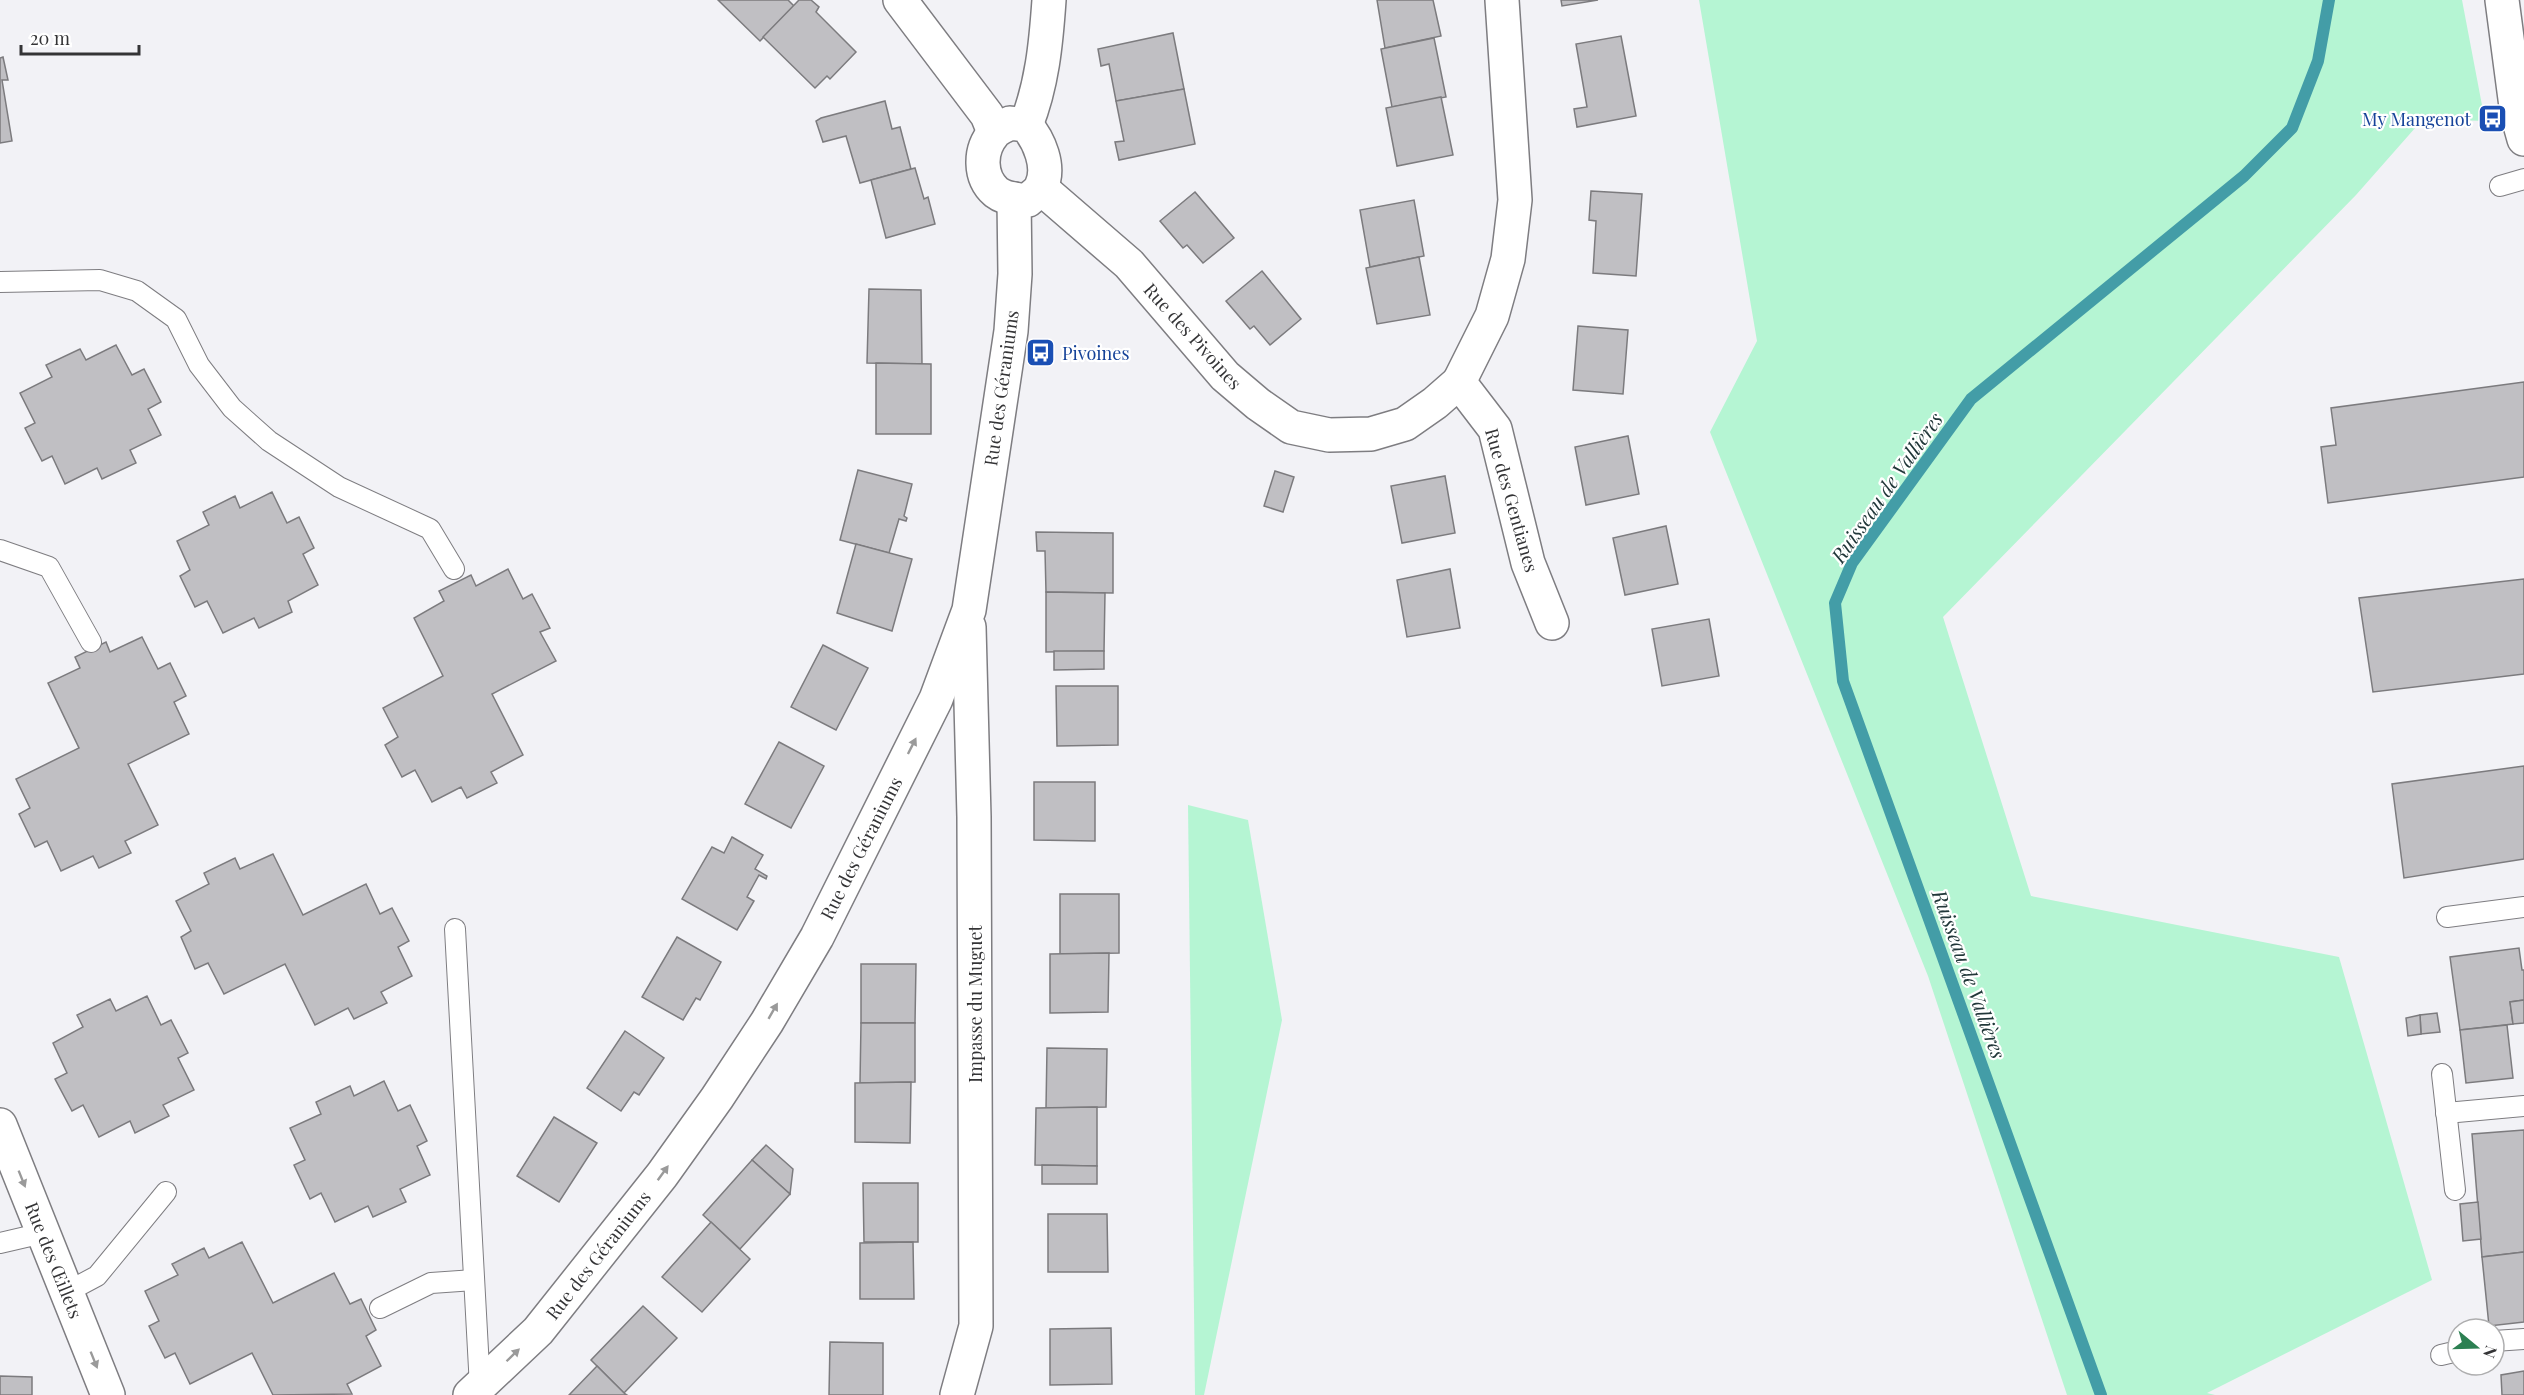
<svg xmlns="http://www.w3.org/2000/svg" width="2524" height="1395" font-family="'Playfair Display',serif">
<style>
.green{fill:#b5f5d3}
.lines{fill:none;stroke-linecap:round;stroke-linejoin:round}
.stream{stroke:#439da7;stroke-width:12}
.building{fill:#c0bfc3;stroke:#7c7b7e;stroke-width:1.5}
.service-casing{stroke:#7e7d81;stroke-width:22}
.minor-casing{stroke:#7e7d81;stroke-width:36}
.secondary-casing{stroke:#7e7d81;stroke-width:36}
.service{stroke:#fff;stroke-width:20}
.minor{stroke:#fff;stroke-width:33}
.secondary{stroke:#fff;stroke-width:33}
.oneway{fill:#9a9a9a}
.labels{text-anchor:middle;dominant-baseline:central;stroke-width:4.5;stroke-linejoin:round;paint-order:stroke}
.transit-label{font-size:18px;fill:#164399;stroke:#fff;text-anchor:end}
.street-label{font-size:18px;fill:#343436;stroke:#fff}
.water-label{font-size:20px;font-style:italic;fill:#213739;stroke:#fff}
</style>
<rect width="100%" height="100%" fill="#f2f2f6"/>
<g class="green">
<polygon points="1699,0 2462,0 2485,121 2423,119 2356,195 1943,617 2031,896 2339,957 2432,1280 2207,1393 2215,1395 2067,1395 1928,976 1710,432 1757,341"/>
<polygon points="1188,805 1248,820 1282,1020 1204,1395 1195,1395"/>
</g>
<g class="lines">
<polyline class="stream" points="2101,1395 1843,681 1835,603 1852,563 1971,399 2244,176 2292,128 2318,61 2329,0"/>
</g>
<g class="building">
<polygon points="718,0 788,0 794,6 760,41"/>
<polygon points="799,0 811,0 819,7 816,12 856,52 830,79 827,76 815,88 763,37"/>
<polygon points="1377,0 1433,0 1441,36 1385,48"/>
<polygon points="1561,0 1598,0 1562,6"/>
<polygon points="1173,33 1184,89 1116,101 1109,64 1101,66 1098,49"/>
<polygon points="1621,36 1636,116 1577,127 1574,109 1587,107 1576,44"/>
<polygon points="1434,38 1446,97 1392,107 1381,49"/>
<polygon points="3,57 8,80 2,80 12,141 0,143 0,58"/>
<polygon points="1184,89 1195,144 1119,160 1115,142 1124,141 1116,101"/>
<polygon points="1441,97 1453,155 1397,166 1386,108"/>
<polygon points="885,101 892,129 900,127 911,169 860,183 846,136 823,142 816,121 821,118"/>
<polygon points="915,168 924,199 928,197 935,224 886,238 871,180"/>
<polygon points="1591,191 1642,194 1636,276 1593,273 1596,221 1589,220"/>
<polygon points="1195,192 1234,238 1203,263 1187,245 1183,248 1160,221"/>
<polygon points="1414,200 1424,256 1370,267 1360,210"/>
<polygon points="1419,257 1430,315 1377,324 1366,268"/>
<polygon points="1262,271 1301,319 1270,345 1254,326 1250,329 1226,301"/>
<polygon points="869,289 921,290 922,364 867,363"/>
<polygon points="1578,326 1628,330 1623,394 1573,390"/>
<polygon points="116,345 132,375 144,369 161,402 148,409 161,435 130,450 136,463 102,479 97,468 65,484 52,456 42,461 25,428 35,423 20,393 52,377 46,365 80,349 86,360"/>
<polygon points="876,363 931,364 931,434 876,434"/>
<polygon points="2524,382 2524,477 2328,503 2321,447 2336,445 2331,408"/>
<polygon points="1628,436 1639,494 1586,505 1575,447"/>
<polygon points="858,470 912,484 904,516 907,518 906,521 899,519 889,553 840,540"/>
<polygon points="1275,471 1294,477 1283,512 1264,506"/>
<polygon points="1445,476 1455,533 1402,543 1391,486"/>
<polygon points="272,492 287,523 299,517 314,548 303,554 318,585 288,601 292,612 259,628 254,618 223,633 207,601 195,607 180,576 190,570 177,541 209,525 203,512 235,496 240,508"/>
<polygon points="1666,526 1678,584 1625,595 1613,538"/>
<polygon points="1036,532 1113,533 1113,593 1046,592 1045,551 1037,551"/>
<polygon points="856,544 912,559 892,631 837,613"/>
<polygon points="508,569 523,599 532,594 550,628 540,632 556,661 492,694 523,755 491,772 497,783 467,798 461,787 432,802 415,770 402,777 385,745 398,737 383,708 443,676 414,618 444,601 439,591 471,575 476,586"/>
<polygon points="1450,569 1460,628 1407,637 1397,580"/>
<polygon points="2524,579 2524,674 2373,692 2359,598"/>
<polygon points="1046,592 1105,593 1104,651 1046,652"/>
<polygon points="1709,619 1719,676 1662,686 1652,629"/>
<polygon points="142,637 158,669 170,663 186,696 174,702 189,734 128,764 158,825 125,841 131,853 99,868 93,856 61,871 47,841 35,847 19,814 30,808 16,779 79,748 48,683 80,668 75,657 106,642 110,652"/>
<polygon points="823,645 868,668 836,730 791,707"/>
<polygon points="1054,651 1104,651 1104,669 1054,670"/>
<polygon points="1056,686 1118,686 1118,745 1057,746"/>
<polygon points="779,742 824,766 791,828 745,804"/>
<polygon points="2524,766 2524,859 2404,878 2392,784"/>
<polygon points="1034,782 1095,782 1095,841 1034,840"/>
<polygon points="732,837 763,855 755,869 767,876 766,879 759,875 747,897 754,901 737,930 682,899 712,847 724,853"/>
<polygon points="273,854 303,915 366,884 380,914 392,908 409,941 398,947 412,976 381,992 387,1003 354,1019 348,1008 315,1025 285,964 224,994 208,963 195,969 181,937 191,931 176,901 209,884 204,873 235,858 240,869"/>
<polygon points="1060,894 1119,894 1119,953 1060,954"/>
<polygon points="677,937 721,962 700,1000 696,998 683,1020 642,997"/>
<polygon points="2519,948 2522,970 2524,970 2524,1000 2510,1002 2513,1024 2460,1030 2450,957"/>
<polygon points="1109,953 1108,1012 1050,1013 1050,954"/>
<polygon points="861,964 916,964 915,1023 861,1023"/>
<polygon points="147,996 161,1025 171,1020 188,1053 178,1058 194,1090 163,1105 169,1116 135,1133 130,1121 99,1137 83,1105 72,1111 55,1079 67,1073 53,1043 83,1027 77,1015 110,999 116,1011"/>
<polygon points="2524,1000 2524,1023 2513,1024 2510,1002"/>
<polygon points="2437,1013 2440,1032 2421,1034 2420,1015"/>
<polygon points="2420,1015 2421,1034 2408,1036 2406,1018"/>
<polygon points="861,1023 915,1023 915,1082 860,1083"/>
<polygon points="2507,1025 2513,1078 2466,1083 2460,1030"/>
<polygon points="625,1031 664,1058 639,1095 634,1092 621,1111 587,1088"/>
<polygon points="1047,1048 1107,1049 1106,1107 1046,1108"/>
<polygon points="384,1081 398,1111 410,1105 427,1141 417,1146 430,1175 400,1189 406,1202 373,1217 368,1206 335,1222 321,1193 310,1199 294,1165 305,1160 290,1128 321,1114 316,1102 350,1086 354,1096"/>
<polygon points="911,1082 910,1143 855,1142 855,1083"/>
<polygon points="1097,1107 1097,1166 1035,1165 1036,1108"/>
<polygon points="554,1117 597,1143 559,1202 517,1176"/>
<polygon points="2524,1130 2524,1252 2482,1257 2472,1134"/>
<polygon points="766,1145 793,1169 790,1194 752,1160"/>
<polygon points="752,1160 790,1194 740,1249 703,1215"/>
<polygon points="1042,1165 1097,1166 1097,1184 1042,1184"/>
<polygon points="863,1183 918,1183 918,1242 864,1242"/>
<polygon points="2478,1202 2481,1239 2463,1241 2460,1204"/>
<polygon points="1048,1214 1107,1214 1108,1272 1048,1272"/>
<polygon points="711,1222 750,1259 702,1312 662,1277"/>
<polygon points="242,1242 273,1303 334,1273 350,1304 361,1299 376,1330 366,1336 381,1366 347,1384 352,1394 273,1395 252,1353 190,1384 175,1353 165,1358 149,1326 159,1321 145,1291 178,1275 172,1264 204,1248 209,1258"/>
<polygon points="913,1242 914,1299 860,1299 860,1243"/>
<polygon points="2524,1252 2524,1322 2489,1326 2482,1257"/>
<polygon points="643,1306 677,1338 624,1393 591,1360"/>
<polygon points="1111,1328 1112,1384 1050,1385 1050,1329"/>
<polygon points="830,1342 883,1343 883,1395 829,1395"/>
<polygon points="597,1366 624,1393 627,1395 569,1395"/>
<polygon points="2524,1371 2524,1395 2502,1395 2501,1375"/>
<polygon points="0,1376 32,1377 32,1395 0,1395"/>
</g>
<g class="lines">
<defs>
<g id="service">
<polyline points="2500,186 2524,179"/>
<polyline points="0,282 100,280 137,291 176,319 199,365 232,408 269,441 339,487 430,529 454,569"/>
<polyline points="0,550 49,567 91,642"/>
<polyline points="2447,917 2524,907"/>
<polyline points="455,929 480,1387"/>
<polyline points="2442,1074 2455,1190"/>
<polyline points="2446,1113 2524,1106"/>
<polyline points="0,1243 43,1233"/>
<polyline points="67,1292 97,1276 166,1192"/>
<polyline points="380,1308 431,1283 474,1280"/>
<polyline points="2494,1341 2524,1339"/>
<polyline points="2441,1355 2458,1351"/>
</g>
<g id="minor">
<polyline points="900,0 987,115 994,132"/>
<polyline points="1502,0 1515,200 1508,259 1492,316 1459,382 1495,429 1528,563 1552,623"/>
<path d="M1010,123L1026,125C1039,140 1051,167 1041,187C1039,192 1032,196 1028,200C1017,200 1005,199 996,192C979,177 979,150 994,133C997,129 1005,126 1010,123Z"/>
<path d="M1026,125C1042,85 1046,44 1049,0"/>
<polyline points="1041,188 1129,264 1225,376 1258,404 1291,427 1329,435 1371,434 1405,424 1435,403 1459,382"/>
<polyline points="0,1125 108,1395"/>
<polyline points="470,1395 538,1331 662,1175 717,1098 767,1022 817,937 936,699 969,610 1011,331 1015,274 1014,199"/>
<polyline points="957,1395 976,1326 974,817 969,627"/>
</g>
<polyline id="secondary" points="2502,0 2517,114 2524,139"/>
</defs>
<use href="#service" class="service-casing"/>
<use href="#minor" class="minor-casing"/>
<use href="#secondary" class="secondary-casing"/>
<use href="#service" class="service"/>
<use href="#minor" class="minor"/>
<use href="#secondary" class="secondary"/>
</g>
<defs><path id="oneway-solid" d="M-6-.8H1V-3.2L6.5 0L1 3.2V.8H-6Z" transform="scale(1.5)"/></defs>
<g class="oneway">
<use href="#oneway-solid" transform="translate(912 746) rotate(-63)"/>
<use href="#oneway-solid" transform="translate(773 1011) rotate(-60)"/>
<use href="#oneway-solid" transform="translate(663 1173) rotate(-54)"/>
<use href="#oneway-solid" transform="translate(22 1179) rotate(68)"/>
<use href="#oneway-solid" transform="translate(513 1355) rotate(-44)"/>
<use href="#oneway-solid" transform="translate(94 1360) rotate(68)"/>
</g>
<defs>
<symbol id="bus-square" viewBox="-11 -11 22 22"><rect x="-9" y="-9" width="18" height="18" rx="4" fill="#1a4fb4" stroke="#fff"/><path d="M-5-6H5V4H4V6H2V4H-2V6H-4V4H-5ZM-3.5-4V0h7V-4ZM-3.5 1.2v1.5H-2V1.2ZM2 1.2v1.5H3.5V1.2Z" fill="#fff"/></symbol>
</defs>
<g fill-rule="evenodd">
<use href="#bus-square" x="2476" y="102" width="33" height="33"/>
<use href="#bus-square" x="1024" y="336" width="33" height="33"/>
</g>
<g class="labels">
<g class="transit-label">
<text x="2471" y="119">My Mangenot</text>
<text x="1062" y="353" text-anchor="start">Pivoines</text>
</g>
<g class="street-label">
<text transform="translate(1193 336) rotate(48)">Rue des Pivoines</text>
<text transform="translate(1001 388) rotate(-82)">Rue des Géraniums</text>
<text transform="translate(1512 500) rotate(74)">Rue des Gentianes</text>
<text transform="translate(861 848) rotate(-63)">Rue des Géraniums</text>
<text transform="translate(975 1004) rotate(-90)">Impasse du Muguet</text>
<text transform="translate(598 1255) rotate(-52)">Rue des Géraniums</text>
<text transform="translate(54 1260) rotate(68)">Rue des Œillets</text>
</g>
<g class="water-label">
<text transform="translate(1886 487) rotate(-55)">Ruisseau de Vallières</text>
<text transform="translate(1970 974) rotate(70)">Ruisseau de Vallières</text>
</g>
</g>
<g transform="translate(2476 1347) rotate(109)"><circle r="28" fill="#ffffff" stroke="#aeaeaf" stroke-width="1.5"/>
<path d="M0-4.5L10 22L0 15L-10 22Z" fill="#2c8052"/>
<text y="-9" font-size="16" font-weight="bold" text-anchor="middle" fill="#343436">N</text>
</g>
<path d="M21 45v9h118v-9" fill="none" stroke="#343436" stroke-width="3"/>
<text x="30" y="45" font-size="18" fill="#343436" stroke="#ffffff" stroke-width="4.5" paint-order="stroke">20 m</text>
</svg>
